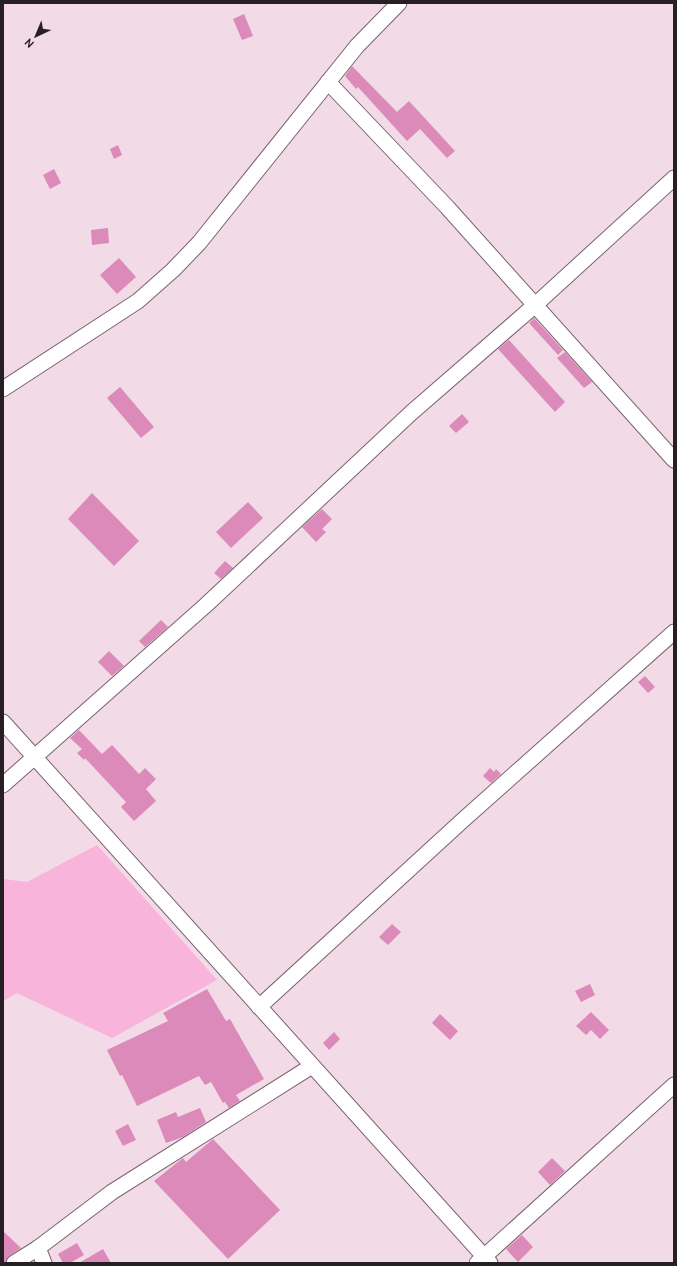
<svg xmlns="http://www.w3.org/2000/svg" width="677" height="1266" font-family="Cabin,sans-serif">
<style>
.green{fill:#f8b4da}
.building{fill:#dc8aba}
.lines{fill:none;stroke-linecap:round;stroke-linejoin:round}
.minor-casing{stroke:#78646e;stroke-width:17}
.minor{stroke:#fff;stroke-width:15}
</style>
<rect width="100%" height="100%" fill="#f2dae7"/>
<polygon class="green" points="97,845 217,980 112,1038 17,993 3,1001 3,879 27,882"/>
<g class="building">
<polygon points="244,14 253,36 242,40 233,19"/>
<polygon points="352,66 397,112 409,101 455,151 447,158 420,129 407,141 358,87 356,89 345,76"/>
<polygon points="118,145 122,155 114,159 110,149"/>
<polygon points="54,169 61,183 50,189 43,175"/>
<polygon points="108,228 109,243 92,245 91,230"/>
<polygon points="119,258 136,277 117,294 100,275"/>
<polygon points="534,318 563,350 558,355 529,323"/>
<polygon points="509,340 565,402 555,412 498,349"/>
<polygon points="565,352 592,382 584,388 557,358"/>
<polygon points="120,387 154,427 141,438 107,398"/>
<polygon points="462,414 469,422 456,433 449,426"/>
<polygon points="92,493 139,541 114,566 68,519"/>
<polygon points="248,502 263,518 231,548 216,532"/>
<polygon points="322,509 332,519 322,529 326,532 316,542 302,527"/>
<polygon points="225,561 233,568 221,579 214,573"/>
<polygon points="161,620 168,627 145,647 139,641"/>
<polygon points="109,651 124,666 112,676 98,662"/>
<polygon points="645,676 655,687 648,693 638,682"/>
<polygon points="79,730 102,754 112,745 139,774 145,768 156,779 146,789 156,801 134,821 121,807 126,802 85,758 84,760 77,753 82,749 70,738"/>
<polygon points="490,768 494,772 496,769 501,774 491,783 483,776"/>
<polygon points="392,924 401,932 388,945 379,937"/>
<polygon points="590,984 595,995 581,1002 575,991"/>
<polygon points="207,989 226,1021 230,1019 264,1079 236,1095 240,1101 229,1108 225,1102 223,1103 211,1082 205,1085 199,1076 137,1106 122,1075 120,1076 107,1050 168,1021 163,1013"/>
<polygon points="591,1012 609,1030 600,1039 591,1030 586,1035 576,1026"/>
<polygon points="440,1014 458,1031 450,1040 432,1023"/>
<polygon points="334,1032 340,1039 329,1050 323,1043"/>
<polygon points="200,1108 206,1122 183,1137 166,1143 157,1120 176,1112 178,1117"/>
<polygon points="128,1124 136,1140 123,1146 115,1131"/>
<polygon points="213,1139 280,1210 228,1259 154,1181 183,1158 186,1162"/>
<polygon points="552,1158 565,1171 550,1185 538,1172"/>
<polygon points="3,1231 21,1248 9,1256 5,1263 3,1263"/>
<polygon points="522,1235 533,1247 518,1262 506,1249"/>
<polygon points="77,1243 84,1255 70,1263 63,1263 58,1254"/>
<polygon points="103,1249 111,1263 79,1263"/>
</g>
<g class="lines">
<defs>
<g id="minor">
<polyline points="328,82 447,207 674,460"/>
<polyline points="3,389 138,301 173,270 199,243 357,46 399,3"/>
<polyline points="3,722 490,1263"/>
<polyline points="3,785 206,605 411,413 534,306 674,178"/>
<polyline points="259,1007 463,820 674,632"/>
<polyline points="38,1248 44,1263"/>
<polyline points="14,1263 38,1248 112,1192 312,1066"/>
<polyline points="477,1263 674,1085"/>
</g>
</defs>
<use href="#minor" class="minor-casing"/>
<use href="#minor" class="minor"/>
</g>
<rect width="677" height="1266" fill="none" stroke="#281f24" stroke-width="8"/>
<g transform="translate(36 36) rotate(224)" stroke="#f2dae7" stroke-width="3" paint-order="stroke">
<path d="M0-3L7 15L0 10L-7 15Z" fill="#281f24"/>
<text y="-6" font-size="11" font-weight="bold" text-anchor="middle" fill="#281f24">N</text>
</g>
</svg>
